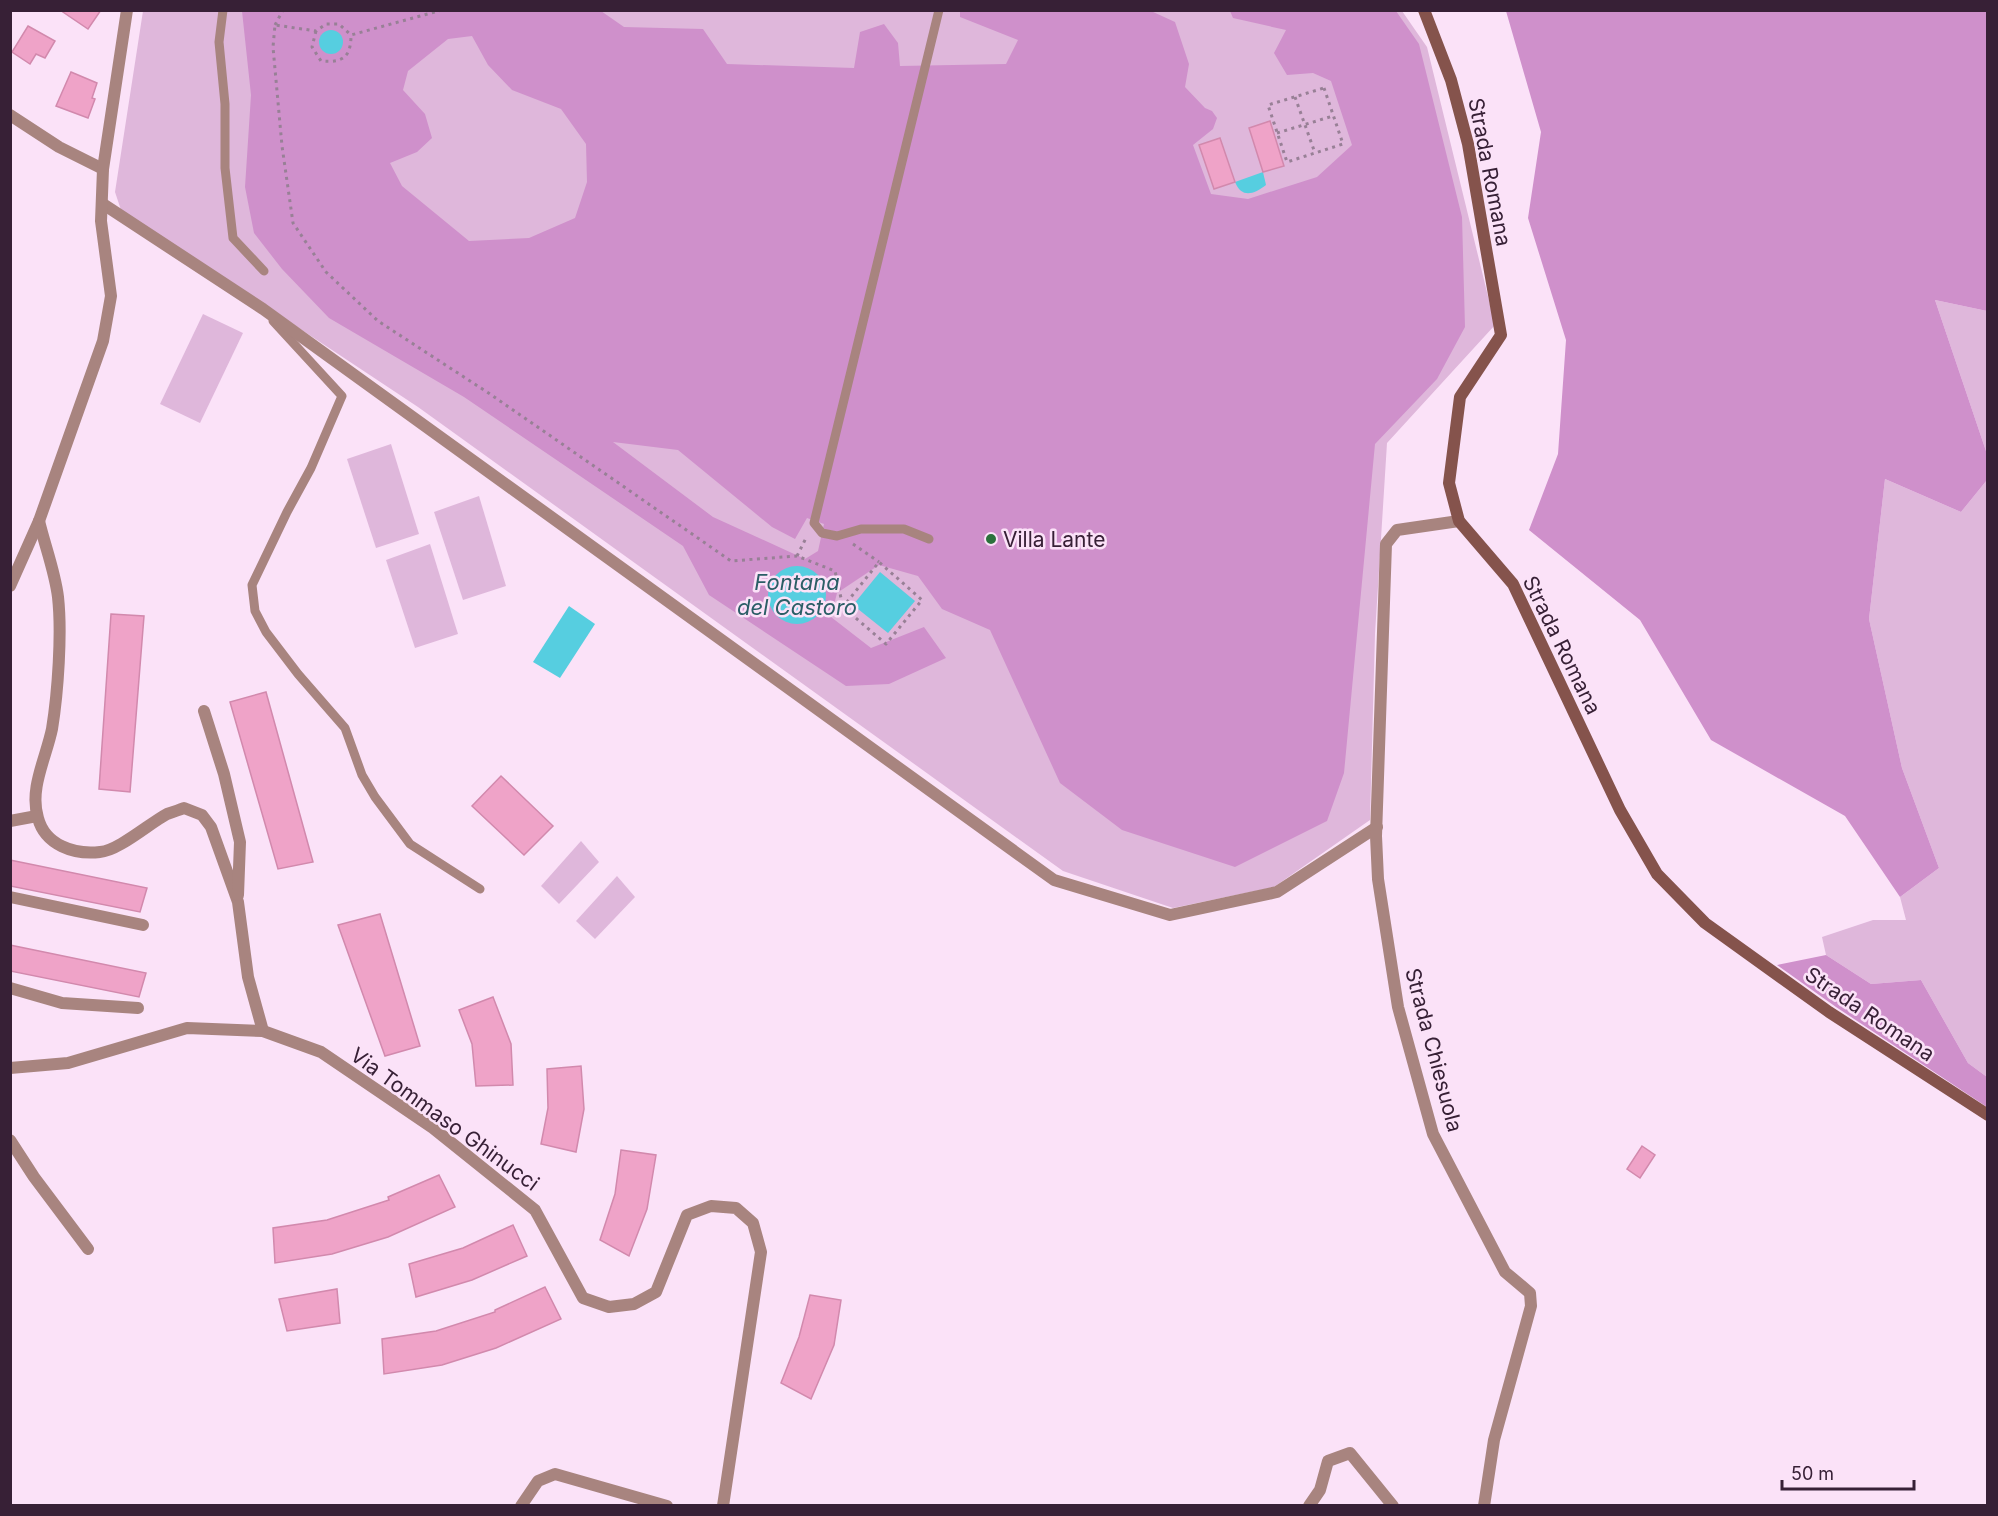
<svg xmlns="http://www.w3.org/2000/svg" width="1998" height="1516" font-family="Inter,sans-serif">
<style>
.green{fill:#dfb7db}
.forest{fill:#cf90cb;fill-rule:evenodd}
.water{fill:#56cee0}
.building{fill:#efa3c8;stroke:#d289ad;stroke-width:1.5}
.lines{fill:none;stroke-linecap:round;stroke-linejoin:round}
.path{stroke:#988096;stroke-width:3;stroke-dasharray:3 4.5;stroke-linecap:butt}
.lane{stroke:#a8847f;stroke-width:9}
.street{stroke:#a8847f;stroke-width:12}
.secondary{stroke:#85534c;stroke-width:12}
.poi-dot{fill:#2b713c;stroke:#fbe2f8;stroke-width:2}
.labels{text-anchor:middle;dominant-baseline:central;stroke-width:5;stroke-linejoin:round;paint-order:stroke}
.street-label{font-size:21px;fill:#372036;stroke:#fbe2f8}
.poi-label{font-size:21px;fill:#372036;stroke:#fbe2f8;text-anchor:start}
.water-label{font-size:22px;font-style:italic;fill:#2b5e66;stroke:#fbe2f8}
</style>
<rect width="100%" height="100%" fill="#fbe2f8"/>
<g class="green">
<polygon points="143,11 1402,11 1427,47 1495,325 1387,443 1375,634 1370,820 1274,887 1173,908 1063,871 418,407 121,210 115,192"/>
<polygon points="1935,300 1987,311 1987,454"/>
<polygon points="203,314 243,333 200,423 160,404"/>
<polygon points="391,444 419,534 376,548 347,459"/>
<polygon points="1885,479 1961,512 1987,480 1987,1077 1968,1063 1921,980 1871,984 1826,955 1822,937 1873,920 1906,920 1900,897 1939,868 1902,768 1869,619"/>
<polygon points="479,496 506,586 463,600 434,512"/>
<polygon points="430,544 458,634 415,648 386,560"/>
<polygon points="581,841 599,862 559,904 541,886"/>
<polygon points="617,876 635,897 595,939 576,921"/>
</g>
<g class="forest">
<polygon points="1511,10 1987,11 1987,311 1935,300 1987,454 1987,480 1961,512 1885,479 1869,619 1902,768 1939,868 1900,897 1845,816 1711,740 1640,620 1529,530 1558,454 1566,340 1528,218 1541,132 1506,11"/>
<path d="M242,11H601L624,27L703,29L727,64L854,68L860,32L884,24L898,43L900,66L1006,64L1018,40L960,17V11H1151L1175,22L1189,64L1185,87L1205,108L1212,111L1217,118L1213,129L1193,145L1211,194L1248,199L1317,177L1352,145L1331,81L1313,73L1287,75L1274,53L1286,30L1233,18L1230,11H1396L1419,44L1462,217L1465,327L1437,379L1375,444L1344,773L1327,821L1235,867L1122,830L1060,783L990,630L942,609L918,576L879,565L837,593L831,617L871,648L924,627L946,658L889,684L846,686L709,595L683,546L464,397L329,318L282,269L254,233L245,187L251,95ZM472,36L488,65L512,90L561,109L586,144L587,182L575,218L529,238L469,241L402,186L390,163L417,152L432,138L425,114L403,90L408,71L448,39ZM613,442L678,450L772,527L795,539L807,518L824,524L818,551L805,559L713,517Z"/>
<polygon points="1826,955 1871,984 1921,980 1968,1063 1987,1077 1987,1107 1836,1007 1777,965"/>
</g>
<g class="water">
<circle cx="331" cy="42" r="12"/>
<path d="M1263,172L1266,185C1254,194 1242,199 1235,182Z"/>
<circle cx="797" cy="595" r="29"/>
<polygon points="880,572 915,601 888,633 853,605"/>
<polygon points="569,606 595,624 560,678 533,662"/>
</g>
<g class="building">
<polygon points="60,10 101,10 88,29"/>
<polygon points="28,26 55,41 45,58 36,54 30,64 12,52"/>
<polygon points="71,72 97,83 92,98 95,99 88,118 56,106"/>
<polygon points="1270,121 1284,166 1263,172 1249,128"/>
<polygon points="1220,138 1235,182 1214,189 1199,145"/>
<polygon points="111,614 144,616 130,792 99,789"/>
<polygon points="266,692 313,862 278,869 230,702"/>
<polygon points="501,776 553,826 524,855 472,806"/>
<polygon points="10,860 147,888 140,912 10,886"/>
<polygon points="380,914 420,1046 385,1056 338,925"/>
<polygon points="10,945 146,973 139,997 10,971"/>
<polygon points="493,997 511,1044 513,1085 476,1086 472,1044 459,1010"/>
<polygon points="581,1066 584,1109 576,1152 541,1144 548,1108 547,1069"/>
<polygon points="1642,1146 1655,1155 1640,1178 1627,1169"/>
<polygon points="621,1150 656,1155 647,1209 629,1256 600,1240 615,1194"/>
<polygon points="439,1175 455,1207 388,1237 332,1254 275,1263 273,1228 327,1220 389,1200 388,1197"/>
<polygon points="513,1225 527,1256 472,1280 416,1297 409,1264 463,1248"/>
<polygon points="545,1287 561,1319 496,1348 442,1365 384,1374 382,1339 436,1331 495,1312 495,1310"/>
<polygon points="337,1289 340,1323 287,1331 279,1299"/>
<polygon points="810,1295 841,1300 834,1345 811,1399 781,1383 799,1337"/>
</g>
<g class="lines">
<g class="path">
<polyline points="442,10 351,35 339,24 326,24 316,31 275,25 273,47 282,146 293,223 326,272 378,321 490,394 731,561 797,556 835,571 843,607 886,644 922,600 879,562 843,607"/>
<polyline points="275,25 283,10"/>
<path d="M316,31L312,47L321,61C343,63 351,57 351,35"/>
<polygon points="1324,88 1343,144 1287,162 1268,105"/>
<polyline points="1295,97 1315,153"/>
<polyline points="1277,133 1333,116"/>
<polyline points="853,544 879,562"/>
<polyline points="797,556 807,536"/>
</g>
<g class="lane">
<polyline points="223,10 219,42 225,104 225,168 233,238 264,271"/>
<polyline points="273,321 342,396 311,468 287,512 252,585 255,611 266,632 298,674 345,728 362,775 375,797 410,844 480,889"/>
<polyline points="929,539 904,529 861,529 837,536 822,533 814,523 939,10"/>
</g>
<g class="street">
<polyline points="10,115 59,147 103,169"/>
<polyline points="103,204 263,309 1054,880 1170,915 1277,892 1377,827"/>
<path d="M39,521C45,546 55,572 58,597C62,633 58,692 52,729C46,758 29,789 38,818C45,845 74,855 100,852C118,851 150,823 167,814C173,812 179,810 184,808L202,815L211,827L238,902L248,977L263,1031"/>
<polyline points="1459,521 1397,530 1386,544 1376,836 1378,879 1398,1007 1433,1134 1505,1272 1530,1293 1531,1306 1494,1440 1484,1506"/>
<polyline points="10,586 39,521 103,341 111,296 101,221 103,169 127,10"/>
<polyline points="204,711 224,774 240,842 238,895"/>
<polyline points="10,821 37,816"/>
<polyline points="10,897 143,925"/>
<polyline points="10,988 62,1003 138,1008"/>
<polyline points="10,1068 68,1063 187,1028 263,1031 321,1052 433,1128 535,1210 583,1298 609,1307 634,1304 656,1292 687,1215 711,1206 736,1208 753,1223 761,1252 723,1506"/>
<polyline points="10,1140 34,1177 88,1249"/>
<polyline points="521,1506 538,1481 555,1474 667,1506"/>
<polyline points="1309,1506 1320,1490 1328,1461 1350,1453 1393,1506"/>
</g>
<polyline class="secondary" points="1424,10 1451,80 1468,144 1501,335 1460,397 1449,483 1459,521 1513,584 1620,810 1657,874 1705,923 1829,1012 1988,1115"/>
</g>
<circle class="poi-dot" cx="991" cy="539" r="6"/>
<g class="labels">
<g class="street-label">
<text transform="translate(1490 172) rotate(79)">Strada Romana</text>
<text transform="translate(1562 645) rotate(64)">Strada Romana</text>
<text transform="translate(1870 1014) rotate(34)">Strada Romana</text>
<text transform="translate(1434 1050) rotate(75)">Strada Chiesuola</text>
<text transform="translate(445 1119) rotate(36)">Via Tommaso Ghinucci</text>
</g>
<g class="poi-label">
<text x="1003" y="539">Villa Lante</text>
</g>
<g class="water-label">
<text x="797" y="582">Fontana<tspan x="797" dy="25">del Castoro</tspan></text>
</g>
</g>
<rect width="1998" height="1516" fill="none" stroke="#372036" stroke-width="24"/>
<path d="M1782 1480v9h132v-9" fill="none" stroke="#372036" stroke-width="3"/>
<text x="1791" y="1480" font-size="18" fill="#372036" stroke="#fbe2f8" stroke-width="4.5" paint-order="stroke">50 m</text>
</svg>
